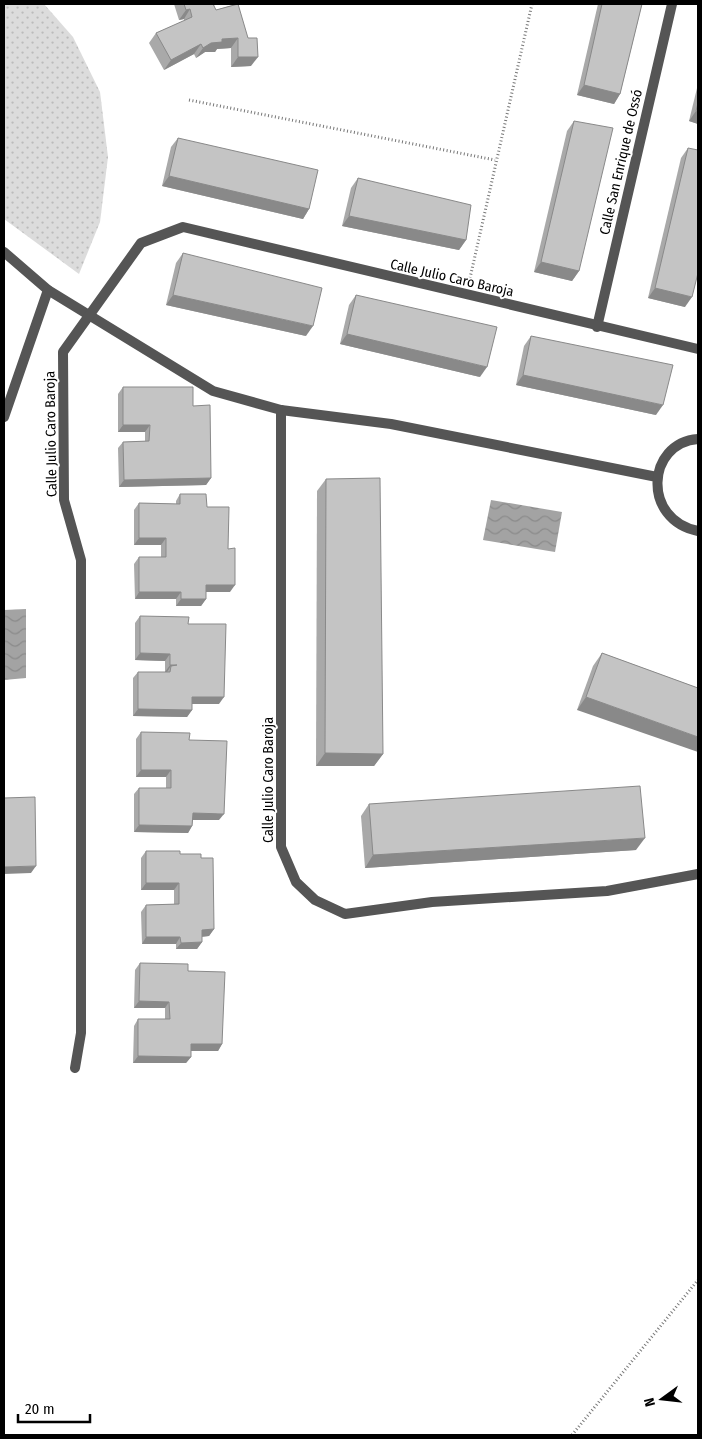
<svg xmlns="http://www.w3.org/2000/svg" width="702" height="1439" font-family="'Fira Sans Condensed',sans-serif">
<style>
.park{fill:url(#park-dots)}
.water{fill:url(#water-waves)}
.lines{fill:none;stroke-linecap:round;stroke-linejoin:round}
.path{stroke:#777;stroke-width:3;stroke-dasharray:1 2.5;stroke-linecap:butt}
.street{stroke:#555;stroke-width:10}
.wall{fill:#a9a9a9}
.shaded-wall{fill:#898989}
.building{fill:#c4c4c4;stroke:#898989}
.labels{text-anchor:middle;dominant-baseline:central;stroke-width:4;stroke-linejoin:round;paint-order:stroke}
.street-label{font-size:14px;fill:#000;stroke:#fff}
</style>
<defs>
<pattern id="park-dots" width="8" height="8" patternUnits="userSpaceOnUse" patternTransform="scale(1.25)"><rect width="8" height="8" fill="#dcdcdc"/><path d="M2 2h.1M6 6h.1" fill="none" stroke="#bbb" stroke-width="1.8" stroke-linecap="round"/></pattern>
<pattern id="water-waves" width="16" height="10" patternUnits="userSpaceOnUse" patternTransform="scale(1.25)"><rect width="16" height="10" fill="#a3a3a3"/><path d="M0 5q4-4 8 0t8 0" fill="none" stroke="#8b8b8b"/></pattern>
</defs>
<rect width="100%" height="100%" fill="#fff"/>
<polygon class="park" points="4,4 44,4 73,37 100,92 108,157 100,222 79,274 4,219"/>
<g class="water">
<polygon points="491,500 562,512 555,552 483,540"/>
<polygon points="26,609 26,678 4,680 4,610"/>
</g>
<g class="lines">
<g class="path">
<polyline points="189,100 495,160"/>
<polyline points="470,278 532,4"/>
<polyline points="572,1435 698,1280"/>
</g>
<g class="street">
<polyline points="4,252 48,290 213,391 281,410 391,424 657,477"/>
<polyline points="597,327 672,4"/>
<polyline points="281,410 281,847 296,882 315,900 345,914 432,902 607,891 698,874"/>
<polyline points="4,417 48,290"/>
<path d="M698,439C646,443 642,520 698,531"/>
<polyline points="75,1068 81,1033 81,560 64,500 63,352 141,243 183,227 698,349"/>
</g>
</g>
<g class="wall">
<polygon points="174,4 215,4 214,6 216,10 236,4 251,66 231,67 231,48 217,49 215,52 205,52 196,58 194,54 164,70 149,43 156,33 184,21 184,19 179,20"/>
<polygon points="598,4 642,4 620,94 614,104 577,95"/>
<polygon points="698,84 698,124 689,121"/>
<polygon points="574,121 579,271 572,281 534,272 567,131"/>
<polygon points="178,138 309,209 303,219 162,186 171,147"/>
<polygon points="688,148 685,307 648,298 681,158"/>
<polygon points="358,178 466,240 459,250 342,226 351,188"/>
<polygon points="183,253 306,336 166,305 176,263"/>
<polygon points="356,295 480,377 340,344 349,305"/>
<polygon points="531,336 656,415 516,385 524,346"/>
<polygon points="123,387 193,406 211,478 206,485 119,487 118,448 123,442 145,441 145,432 118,432 118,394"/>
<polygon points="326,479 383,754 374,766 316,766 317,491"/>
<polygon points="180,494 207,507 228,549 230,592 206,592 206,599 201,606 176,606 176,599 135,599 134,564 139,557 161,557 161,545 134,545 134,510 139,503 176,504 176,501"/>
<polygon points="140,616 188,624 219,704 192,704 192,710 187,717 133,716 133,678 138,672 165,672 165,661 135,660 135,623"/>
<polygon points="602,653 698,688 577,710 593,666"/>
<polygon points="141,732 189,740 219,820 193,820 192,826 188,833 134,832 134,794 139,788 166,788 166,777 136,777 136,739"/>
<polygon points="369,804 636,850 365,868 361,816"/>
<polygon points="146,851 180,854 214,929 209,936 202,937 202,942 197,949 176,949 176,944 142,944 141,912 146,905 174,904 174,890 141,890 141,858"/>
<polygon points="140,963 188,971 222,1044 218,1051 191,1051 191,1057 186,1063 133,1063 134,1026 138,1019 165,1019 165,1008 134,1008 135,970"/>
</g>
<g class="shaded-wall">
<polygon points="190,9 184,19 179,20 186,10"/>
<polygon points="238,38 231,48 217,49 215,52 205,52 196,58 203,48 211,43 222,39"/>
<polygon points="201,44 194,54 164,70 171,60"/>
<polygon points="238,57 258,57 251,66 231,67"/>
<polygon points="584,85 620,94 614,104 577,95"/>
<polygon points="696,111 698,112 698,124 689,121"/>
<polygon points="169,176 309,209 303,219 162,186"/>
<polygon points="349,216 466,240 459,250 342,226"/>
<polygon points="541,262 579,271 572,281 534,272"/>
<polygon points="655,288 692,297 685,307 648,298"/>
<polygon points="173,295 313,326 306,336 166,305"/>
<polygon points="347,334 487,367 480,377 340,344"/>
<polygon points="523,375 663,405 656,415 516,385"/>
<polygon points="123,425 150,425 145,432 118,432"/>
<polygon points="211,478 206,485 119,487 124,480"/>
<polygon points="139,538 166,538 161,545 134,545"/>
<polygon points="206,585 235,585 230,592 202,592"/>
<polygon points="139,592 181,592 176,599 135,599"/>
<polygon points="181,599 206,599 201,606 176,606"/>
<polygon points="140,653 170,654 165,661 135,660"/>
<polygon points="170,665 177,665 171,666 167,672 165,672"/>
<polygon points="192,697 224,697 219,704 187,704"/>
<polygon points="586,697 698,737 698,752 577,710"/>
<polygon points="138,709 192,710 187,717 133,716"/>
<polygon points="325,753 383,754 374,766 316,766"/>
<polygon points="141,770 171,770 166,777 136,777"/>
<polygon points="193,813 224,814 219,820 188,820"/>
<polygon points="139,825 192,826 188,833 134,832"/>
<polygon points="645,838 636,850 365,868 373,855"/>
<polygon points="36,866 31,873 4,874 4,867"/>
<polygon points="146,883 179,883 174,890 141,890"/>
<polygon points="214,929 209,936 197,937 202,930"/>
<polygon points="146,937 180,937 176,944 142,944"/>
<polygon points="202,942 197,949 176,949 181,943"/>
<polygon points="139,1001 169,1002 165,1008 134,1008"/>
<polygon points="191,1044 222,1044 218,1051 186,1051"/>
<polygon points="138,1056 191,1057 186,1063 133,1063"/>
</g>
<g class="building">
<polygon points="184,4 213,4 216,10 238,4 248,38 257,38 258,57 238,57 238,38 222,39 222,42 211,43 203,48 201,44 171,60 156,33 192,17 190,9 186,10"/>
<polygon points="602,4 642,4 620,94 584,85"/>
<polygon points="698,103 698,112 696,111"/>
<polygon points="574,121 613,128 579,271 541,262"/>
<polygon points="178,138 318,170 309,209 169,176"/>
<polygon points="688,148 698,150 698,273 692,297 655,288"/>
<polygon points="358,178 471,205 466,240 349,216"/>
<polygon points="183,253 322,288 313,326 173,295"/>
<polygon points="356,295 497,327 487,367 347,334"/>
<polygon points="531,336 673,365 663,405 523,375"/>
<polygon points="123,387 193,387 193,406 210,405 211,478 124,480 123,442 149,441 150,425 123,425"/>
<polygon points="380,478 383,754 325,753 326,479"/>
<polygon points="180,494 206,494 207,507 229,507 228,549 235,548 235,585 206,585 206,599 181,599 181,592 139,592 139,557 166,557 166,538 139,538 139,503 180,504"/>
<polygon points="140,616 189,617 188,624 226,624 224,697 192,697 192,710 138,709 138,672 170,672 171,666 177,665 170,665 170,654 140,653"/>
<polygon points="602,653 698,688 698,737 586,697"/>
<polygon points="141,732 190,733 189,740 227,741 224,814 193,813 192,826 139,825 139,788 171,788 171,770 141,770"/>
<polygon points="640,786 645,838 373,855 369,804"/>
<polygon points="35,797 36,866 4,867 4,798"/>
<polygon points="146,851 180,851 180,854 201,854 201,858 213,858 214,929 202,930 202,942 181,943 180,937 146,937 146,905 179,904 179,883 146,883"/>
<polygon points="140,963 188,964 188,971 225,972 222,1044 191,1044 191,1057 138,1056 138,1019 170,1019 169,1002 139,1001"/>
</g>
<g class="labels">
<g class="street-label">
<text transform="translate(621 162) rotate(-77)">Calle San Enrique de Ossó</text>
<text transform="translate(452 278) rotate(13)">Calle Julio Caro Baroja</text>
<text transform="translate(51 434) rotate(-91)">Calle Julio Caro Baroja</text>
<text transform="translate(268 780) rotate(-90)">Calle Julio Caro Baroja</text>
</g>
</g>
<rect width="702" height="1439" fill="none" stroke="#000000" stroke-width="10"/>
<g transform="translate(662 1399) rotate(255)" stroke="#ffffff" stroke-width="4" paint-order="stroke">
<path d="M0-4L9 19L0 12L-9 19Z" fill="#000000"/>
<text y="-8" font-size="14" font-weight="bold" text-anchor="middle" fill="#000000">N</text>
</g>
<path d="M18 1414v8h72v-8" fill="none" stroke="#000000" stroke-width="2.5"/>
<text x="25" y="1414" font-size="15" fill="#000000" stroke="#ffffff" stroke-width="4" paint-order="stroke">20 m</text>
</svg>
